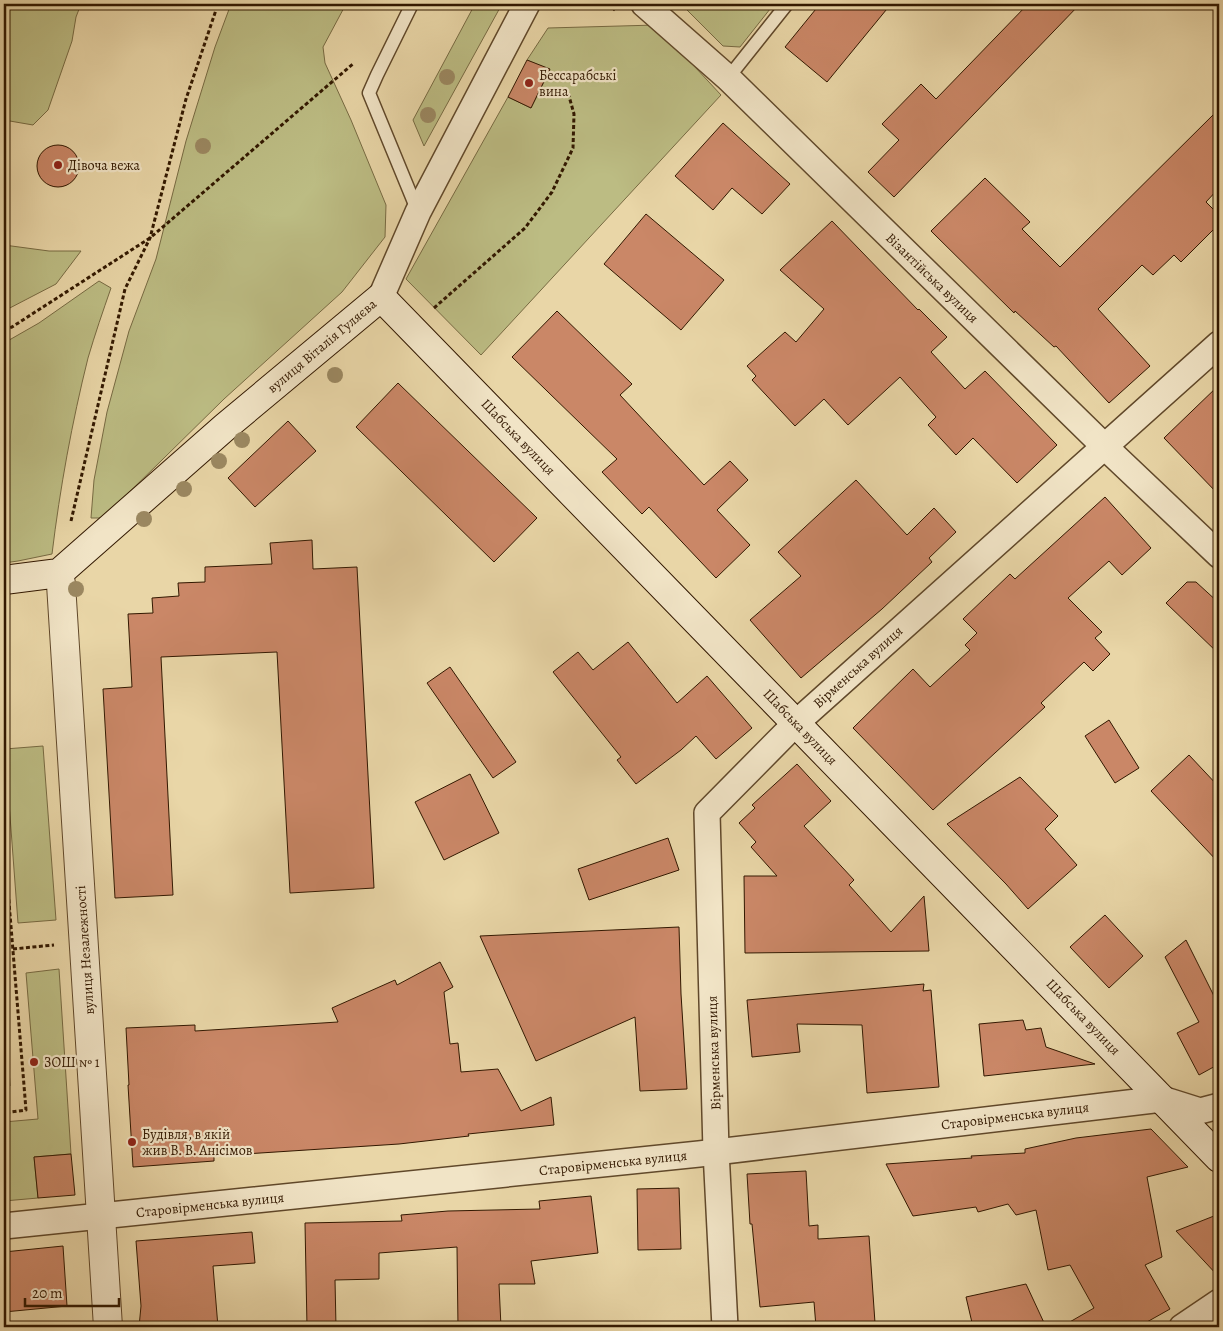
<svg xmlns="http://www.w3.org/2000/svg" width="1223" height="1331" font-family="Alegreya,serif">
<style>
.green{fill:#bcbc83;stroke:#776a42}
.building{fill:#ca8767;stroke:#321800}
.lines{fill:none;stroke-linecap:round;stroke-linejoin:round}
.service-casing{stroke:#60482a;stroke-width:15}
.minor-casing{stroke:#60482a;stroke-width:28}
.tertiary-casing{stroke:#60482a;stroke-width:30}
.secondary-casing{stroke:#321800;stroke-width:30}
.path{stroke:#321800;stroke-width:3;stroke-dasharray:4 2.5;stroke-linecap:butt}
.service{stroke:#f1e4c6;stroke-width:12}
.minor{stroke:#f1e4c6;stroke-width:25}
.tertiary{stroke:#f1e4c6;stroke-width:28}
.secondary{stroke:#f1e4c6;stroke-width:28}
.tree{fill:#9b8861}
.poi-dot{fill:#8f2418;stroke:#f1e4c6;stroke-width:2}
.labels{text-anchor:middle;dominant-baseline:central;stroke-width:4.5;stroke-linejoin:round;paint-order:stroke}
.poi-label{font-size:14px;fill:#321800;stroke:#f1e4c6;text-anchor:start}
.street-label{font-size:14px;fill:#321800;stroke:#f1e4c6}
</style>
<rect width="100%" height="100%" fill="#e9d6a7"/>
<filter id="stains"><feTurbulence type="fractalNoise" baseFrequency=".004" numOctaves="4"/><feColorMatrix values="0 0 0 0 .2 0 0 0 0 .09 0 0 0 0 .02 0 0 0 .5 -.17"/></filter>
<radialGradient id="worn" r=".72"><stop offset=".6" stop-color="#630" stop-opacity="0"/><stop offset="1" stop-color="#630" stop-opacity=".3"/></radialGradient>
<g class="green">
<polygon points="4,4 81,4 76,17 72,41 48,110 33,125 4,120"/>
<polygon points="231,4 346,4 323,47 325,63 351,120 386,205 385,237 342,292 224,399 103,518 91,518 94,480 107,412 129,331 156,259 186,141 215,47"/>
<polygon points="475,4 502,4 424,146 413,120"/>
<polygon points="681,4 774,4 740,47 723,46"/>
<polygon points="656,25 721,95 481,355 406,279 508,97 531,108 550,70 527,60 548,28"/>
<polygon points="4,245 49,251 81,251 56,284 4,311"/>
<path d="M99,281L111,288C103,311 95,334 88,358C72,422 60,488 52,554L18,561L4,563V343L39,323Z"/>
<polygon points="43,746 56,920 18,923 5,749"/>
<polygon points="59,969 71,1154 34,1157 38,1198 4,1201 4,1122 38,1119 26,973"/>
<polygon points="4,980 10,1086 4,1087"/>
</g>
<g class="building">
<polygon points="820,4 891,4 827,82 785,47"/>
<polygon points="1028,4 1080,4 894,197 868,172 899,140 882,124 921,84 936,99"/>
<polygon points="527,60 550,69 531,108 508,97"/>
<polygon points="1219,109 1219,188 1206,202 1219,215 1219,224 1181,262 1174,255 1153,275 1142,265 1098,309 1150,366 1109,403 1056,346 1054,347 1015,311 1014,313 931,231 985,178 1030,222 1022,229 1060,267"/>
<polygon points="723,123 790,184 762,214 732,188 713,210 675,176"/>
<circle cx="58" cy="166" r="21"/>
<polygon points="646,214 724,280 681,330 604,264"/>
<polygon points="832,221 918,310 919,309 947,337 931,352 965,389 985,371 1057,445 1017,483 973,438 956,455 928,425 936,417 900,377 848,425 824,399 795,426 752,380 756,376 747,366 785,332 796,342 824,309 780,270"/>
<polygon points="557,311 632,384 620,395 704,485 730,461 748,480 717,510 750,545 716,578 649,507 642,514 602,472 617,459 512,357"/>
<polygon points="398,383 537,518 494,562 356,427"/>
<polygon points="1219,385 1219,495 1164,438"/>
<polygon points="288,421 316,451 255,507 228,478"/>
<polygon points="856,480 907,535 934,508 956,532 929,558 932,562 882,609 801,678 750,620 801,576 778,552"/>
<polygon points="1105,497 1151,548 1122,575 1109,561 1068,598 1102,632 1095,638 1110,654 1093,671 1084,662 1041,703 1045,707 933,810 853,728 913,669 930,687 970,650 965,645 977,633 963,619 1010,574 1015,579"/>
<polygon points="312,540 313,569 357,567 374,888 290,893 277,652 161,657 173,895 115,898 103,689 132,687 128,614 153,613 152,598 179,596 178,583 205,582 205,567 272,564 270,543"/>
<polygon points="1187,582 1196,582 1219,603 1219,654 1166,603"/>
<polygon points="628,642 677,703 707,676 752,728 716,759 696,736 681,750 636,784 617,760 621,757 553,672 578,652 593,670"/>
<polygon points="450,667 516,762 493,778 427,683"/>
<polygon points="1109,720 1139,768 1115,783 1085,736"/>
<polygon points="1189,755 1219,787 1219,863 1151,791"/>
<polygon points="797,764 831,801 804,826 854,880 849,885 891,932 924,896 929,951 745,953 744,876 777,876 751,847 756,842 739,823 755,808 752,805"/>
<polygon points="470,774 499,833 444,860 415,802"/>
<polygon points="1020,777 1058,816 1045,829 1077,865 1028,909 1006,884 947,824"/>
<polygon points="668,838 679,870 589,900 578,869"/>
<polygon points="1105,915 1143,956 1109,988 1070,947"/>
<polygon points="679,927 681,994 687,1089 640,1091 635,1017 536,1061 480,936"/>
<polygon points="1186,940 1219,1006 1219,1064 1199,1075 1177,1033 1199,1022 1165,957"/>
<polygon points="440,962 453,987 444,992 450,1044 458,1043 461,1072 498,1069 521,1111 551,1097 554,1125 468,1134 469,1136 399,1144 214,1156 214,1161 133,1167 128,1085 129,1085 126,1028 195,1025 195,1031 338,1022 332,1008 395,980 397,985"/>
<polygon points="924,984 923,991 931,990 939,1087 867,1093 862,1025 797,1024 800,1052 752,1057 747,1000"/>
<polygon points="1023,1020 1026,1030 1041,1028 1046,1047 1095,1064 984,1076 979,1024"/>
<polygon points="1151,1129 1188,1167 1147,1177 1162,1257 1145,1265 1170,1309 1138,1327 1061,1327 1094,1308 1070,1265 1048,1270 1036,1210 1016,1215 1008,1204 978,1212 976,1207 913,1216 886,1164 972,1158 971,1156 1025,1153 1025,1149 1076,1138"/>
<polygon points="71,1154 75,1195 38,1198 34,1157"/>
<polygon points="806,1171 809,1226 818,1225 818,1239 869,1236 875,1323 816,1327 814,1302 760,1307 752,1224 750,1224 747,1174"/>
<polygon points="679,1188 681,1249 638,1250 637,1189"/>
<polygon points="591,1196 598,1253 531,1261 535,1284 499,1284 501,1327 458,1327 457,1247 379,1253 379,1279 335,1280 336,1327 307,1327 305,1223 402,1221 401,1215 448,1211 540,1209 539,1201"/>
<polygon points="1219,1214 1219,1277 1176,1231"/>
<polygon points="252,1232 255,1263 213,1266 218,1327 139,1327 141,1306 136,1241"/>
<polygon points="63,1246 67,1306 4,1312 4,1252"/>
<polygon points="1026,1284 1046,1327 973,1327 966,1297"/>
</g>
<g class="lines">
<defs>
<g id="service">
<polyline points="412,4 377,75 369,93 418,212"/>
<polyline points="728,78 787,4"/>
</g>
<g id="minor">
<polyline points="644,4 728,78 1104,446 1219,555"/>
<polyline points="381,297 418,212 527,4"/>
<polyline points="4,1226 699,1154 1162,1099 1200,1111 1219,1106"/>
<polyline points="725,1327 716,1151 707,813 796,723 1219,344"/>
<polyline points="1182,1327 1219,1302"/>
</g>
<polyline id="tertiary" points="59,573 61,584 108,1327"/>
<polyline id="secondary" points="4,580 59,573 225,427 381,297 1219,1158"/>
</defs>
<use href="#service" class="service-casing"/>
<use href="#minor" class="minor-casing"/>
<use href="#tertiary" class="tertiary-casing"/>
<use href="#secondary" class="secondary-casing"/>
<g class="path">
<polyline points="608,4 615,10"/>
<polyline points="434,308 525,228 552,192 573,148 574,114 567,89"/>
<polyline points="4,330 12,327 150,238 354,63"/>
<polyline points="71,521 125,289 150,238 186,99 218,4"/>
<polyline points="4,841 26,1110 4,1113"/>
<polyline points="13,949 54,945"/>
</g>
<use href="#service" class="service"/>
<use href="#minor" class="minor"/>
<use href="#tertiary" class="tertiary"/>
<use href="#secondary" class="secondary"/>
</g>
<g class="tree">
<circle cx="447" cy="77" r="8"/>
<circle cx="428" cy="115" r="8"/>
<circle cx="203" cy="146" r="8"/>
<circle cx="335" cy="375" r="8"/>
<circle cx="242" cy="440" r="8"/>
<circle cx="219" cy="461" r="8"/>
<circle cx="184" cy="489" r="8"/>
<circle cx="144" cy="519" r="8"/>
<circle cx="76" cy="589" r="8"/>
</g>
<g class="poi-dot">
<circle cx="529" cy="83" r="5"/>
<circle cx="58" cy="165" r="5"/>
<circle cx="34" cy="1062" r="5"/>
<circle cx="132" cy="1142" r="5"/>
</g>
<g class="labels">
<g class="poi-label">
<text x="539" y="75">Бессарабські<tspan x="539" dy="16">вина</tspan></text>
<text x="68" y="165">Дівоча вежа</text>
<text x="44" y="1062">ЗОШ № 1</text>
<text x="142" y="1134">Будівля, в якій<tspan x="142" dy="16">жив В. В. Анісімов</tspan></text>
</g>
<g class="street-label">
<text transform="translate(932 278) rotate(44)">Візантійська вулиця</text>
<text transform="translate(322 346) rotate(-40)">вулиця Віталія Гуляєва</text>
<text transform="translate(518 437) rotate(46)">Шабська вулиця</text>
<text transform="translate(858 667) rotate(-42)">Вірменська вулиця</text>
<text transform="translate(800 727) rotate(46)">Шабська вулиця</text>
<text transform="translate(85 950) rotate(-94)">вулиця Незалежності</text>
<text transform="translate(1083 1017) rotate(46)">Шабська вулиця</text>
<text transform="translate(714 1053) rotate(-92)">Вірменська вулиця</text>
<text transform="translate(1015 1116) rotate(-7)">Старовірменська вулиця</text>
<text transform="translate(613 1163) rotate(-6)">Старовірменська вулиця</text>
<text transform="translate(210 1205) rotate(-6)">Старовірменська вулиця</text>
</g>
</g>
<rect width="1223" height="1331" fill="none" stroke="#e9d6a7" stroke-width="20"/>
<rect x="5" y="5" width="1213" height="1321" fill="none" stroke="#321800" stroke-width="2.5"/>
<rect x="10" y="10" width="1203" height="1311" fill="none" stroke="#321800"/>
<path d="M25 1298v8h94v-8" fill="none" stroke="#321800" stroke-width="2.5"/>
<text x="32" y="1298" font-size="15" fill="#321800" stroke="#f1e4c6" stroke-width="4" paint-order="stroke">20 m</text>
<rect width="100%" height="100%" filter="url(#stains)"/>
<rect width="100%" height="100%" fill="url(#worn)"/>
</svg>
